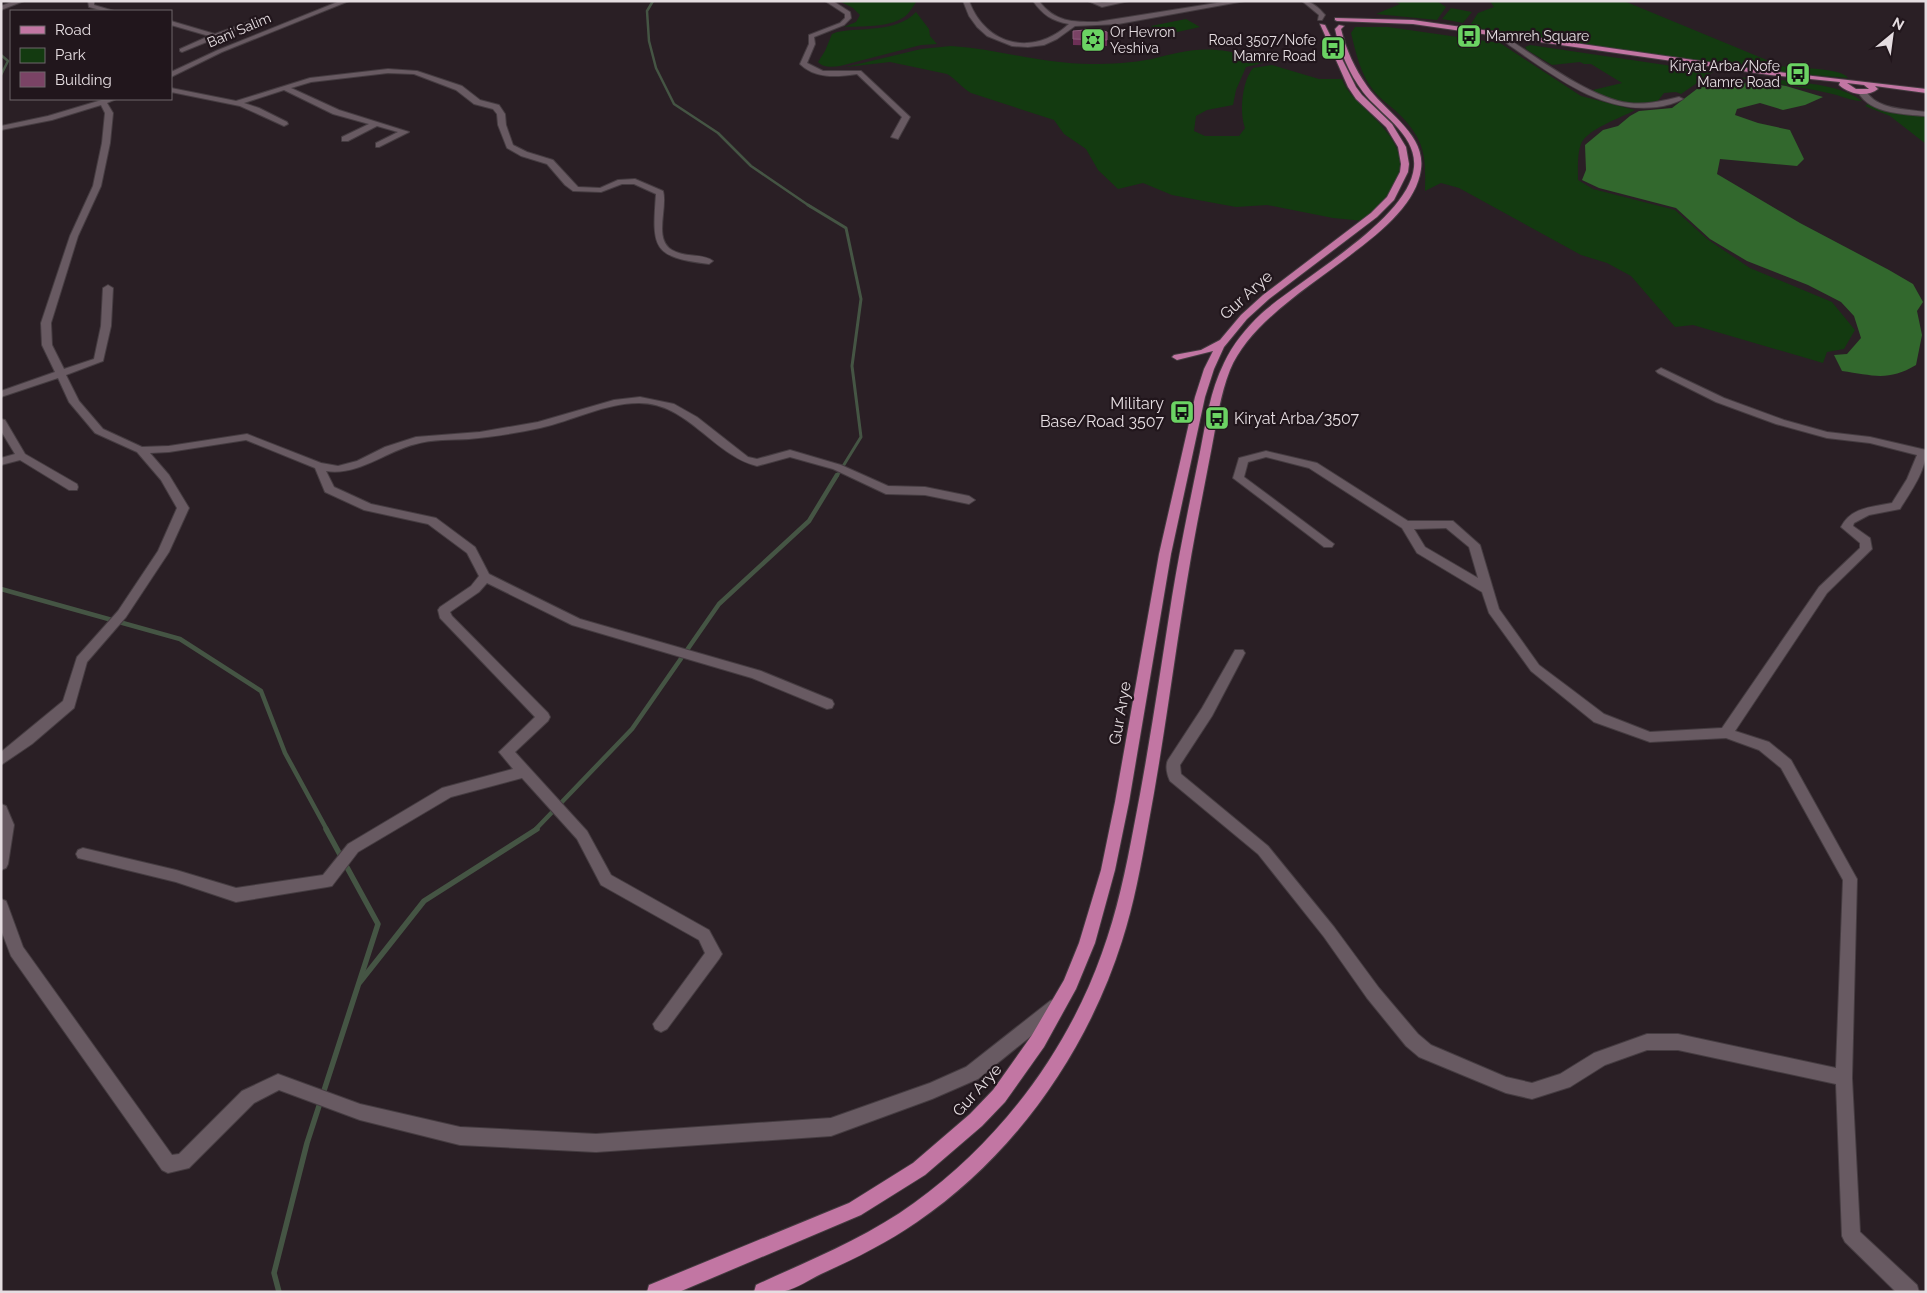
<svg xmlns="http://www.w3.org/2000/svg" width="1927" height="1293" font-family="Raleway,sans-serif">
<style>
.green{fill:#133a10}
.forest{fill:#32682d}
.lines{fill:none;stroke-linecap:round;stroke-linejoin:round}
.stream-far3{stroke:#455544;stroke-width:2.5}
.stream-far2{stroke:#455544;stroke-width:3}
.stream-far1{stroke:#455544;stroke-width:4.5}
.stream{stroke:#455544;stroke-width:5.5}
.minor-casing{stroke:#453c41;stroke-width:2}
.major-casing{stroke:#453c41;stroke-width:2}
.minor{fill:#685a62;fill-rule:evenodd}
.major{fill:#c276a3;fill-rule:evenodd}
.wall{fill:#6d3056}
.building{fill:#7a4365;stroke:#8b5b79}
.labels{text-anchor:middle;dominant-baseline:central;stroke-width:4.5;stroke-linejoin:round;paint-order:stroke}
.far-street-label{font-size:14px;fill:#e5dde1;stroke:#21161c}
.far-poi-label{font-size:14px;fill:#e5dde1;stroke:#21161c;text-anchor:start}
.street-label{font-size:16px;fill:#e5dde1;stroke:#21161c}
.poi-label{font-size:16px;fill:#e5dde1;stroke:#21161c;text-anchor:end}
</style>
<rect width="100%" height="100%" fill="#2a1f25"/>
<g class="green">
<path d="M839,1H917C913,6 909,14 904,17C888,28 862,26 844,27L856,22L860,15L853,8Z"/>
<polygon points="1394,1 1437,1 1446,7 1437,20 1376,14 1400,4"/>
<path d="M1490,1H1624L1781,66C1796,69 1841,67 1848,78L1780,72L1469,27L1478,13L1494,7Z"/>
<polygon points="1451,8 1472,12 1463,23 1442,19"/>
<path d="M916,12L929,29L930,36L937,44L921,45L840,66C833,67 823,68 818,62L825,51L832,34L837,32C863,27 896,33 916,12Z"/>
<polygon points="1186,19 1200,27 1164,35 1151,26"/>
<path d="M1355,27H1388L1500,43L1581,96L1635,110C1621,118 1587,129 1581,144C1577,154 1578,170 1578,180L1593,189L1675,210L1707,239L1750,268L1832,302L1855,330L1844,349L1827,352L1823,363L1693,325L1675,327L1631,276L1607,263L1581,255L1459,188L1441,183L1425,191C1426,156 1425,140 1399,114C1391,106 1380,99 1373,90C1360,73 1356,53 1351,33Z"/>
<path d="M1530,45L1713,72L1681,94L1676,92L1664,93L1657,102C1637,104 1607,105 1593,90L1622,83L1591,64H1584L1580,62L1552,65L1527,50L1525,47Z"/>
<path d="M951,46C998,49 1043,64 1091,64C1111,64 1132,63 1152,59C1173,54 1194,48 1216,50C1233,51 1251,57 1267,62L1246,67L1236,90L1233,105L1207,110L1196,116L1194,131L1205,136H1239L1245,128C1239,113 1242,81 1253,68L1272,65L1319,79H1342C1347,93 1358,101 1368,112C1415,156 1407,178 1364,221L1333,218L1267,205L1236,207L1198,200L1172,195L1143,183L1118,189L1098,170L1086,149L1064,134L1054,120L971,93C961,87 956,79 947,74L890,62L846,67L921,49Z"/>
<path d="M1757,77C1787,82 1839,82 1862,101C1850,101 1840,95 1828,93C1798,86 1767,82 1737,78Z"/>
<polygon points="1868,104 1896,113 1926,117 1926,144 1890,116 1865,106"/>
</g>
<path class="forest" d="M1706,82L1768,83L1786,86L1823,97L1805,105L1783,110L1760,103L1737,109L1735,115L1758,123L1790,130L1804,159L1797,166L1720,159L1717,174L1800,223L1889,270L1913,284L1923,302L1917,311L1922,335L1916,365C1888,382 1872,375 1842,371L1834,355L1847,354L1861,338L1854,316L1841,302L1808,285L1747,261L1710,239L1676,208L1599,188L1582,180L1586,170L1585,145L1603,130L1618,126L1630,116L1639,111L1672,108Z"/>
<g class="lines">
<g class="stream-far3">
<polyline points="653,1 647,11 649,41 656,68 674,104 718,133 751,166 811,207"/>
<polyline points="1,55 8,61 1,75"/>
</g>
<polyline class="stream-far2" points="808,205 846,228 861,299 852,366 861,437 837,476"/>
<g class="stream-far1">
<polyline points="1,589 180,639 261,691 285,753 327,830"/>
<polyline points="535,830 632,729 719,604 809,521 837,475"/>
</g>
<g class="stream">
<polyline points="360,982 424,901 537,829"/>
<polyline points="279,1292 274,1273 307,1143 378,924 326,829"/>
</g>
<defs>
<g id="minor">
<polygon points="14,1 24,1 1,10 1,6"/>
<polygon points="88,1 94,1 94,5 114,11 104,11 89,7"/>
<polygon points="340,1 349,1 222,52 171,77 171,72 218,50"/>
<path d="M825,1H833L850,12L851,18L844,25L814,37L815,44L807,63L823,71H861L910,117L898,139L891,137L902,117L857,74C837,77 815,79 800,64L809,44V35L840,23L845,18V14Z"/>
<path d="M963,1H969C986,46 1033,57 1069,24C1052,21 1043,15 1033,1H1039C1055,22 1072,22 1097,22L1229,1H1245L1118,24L1075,26L1057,39L1044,45L1028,47L1012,46L987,36L977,27L969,16Z"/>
<polygon points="1088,1 1102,3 1129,1 1102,7"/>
<path d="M1302,1C1312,1 1319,8 1325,15L1322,20H1318L1319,15Z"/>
<polygon points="171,21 215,34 251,21 256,22 182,52 180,51 180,49 209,36 171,25"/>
<path d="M1503,38H1507C1539,59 1592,99 1629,103C1647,105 1662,101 1679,97L1683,99C1676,103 1665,106 1657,107C1601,114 1553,75 1509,45L1503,40Z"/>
<path d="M388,69L417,71L462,86L480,100L499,105L505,114L506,125L513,145L527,152L553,160L578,187L600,188L618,180L635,179L663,191C668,208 653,239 672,250C685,258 703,253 713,261L709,264C652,257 652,248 656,194L634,184H622L601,192L573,191L565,185L547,164L521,156L507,148L498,125L497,114L493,109L474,104L456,90L414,74L388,73L311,82L291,88L339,110L409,132L379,147H376V143L398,132L377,126L348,141H342V137L369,124L333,114L284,90L244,103L259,108L287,122L288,124L284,126L240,106L171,92V88L236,101L310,78Z"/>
<path d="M1859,90H1865C1877,110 1905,109 1926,112V116C1904,114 1870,114 1858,92Z"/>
<path d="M105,99H116L107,103L113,113L110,143L101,186L78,236L51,323L52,345L64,369L94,359L101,326L103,288L108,285L113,288L111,326L103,361L66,375L79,401L103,429L142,447L169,446L247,434L321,463L338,466L357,461L385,447L416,437L480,432L538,422L614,400L640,397L674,404L697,417L748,457L757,459L790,450L841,465L888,486L925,487L969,496L975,500L969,504L925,495L886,494L833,469L790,457L757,466C713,455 688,403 639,403C605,403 572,421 540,428C517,433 492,437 469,439C452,440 432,439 416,444C386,451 359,476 326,471L334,487L371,504L436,518L475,547L489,574L580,619L761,671L832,700L834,704L832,708L827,709L752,678L572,625L487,583L479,592L450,612L452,616L548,713L550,717L548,721L515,752L587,831L611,875L709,930L722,954L719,959L667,1029L661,1032L655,1029L653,1024L705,953L699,940L601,885L577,839L522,778L451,797L358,852L332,886L327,887L236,902L176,882L78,858L76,854L78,850L83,848L176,870L236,888L323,875L348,844L442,788L513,769L499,752L535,717L440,618L438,610L440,607L471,586L479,576L467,553L428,524L364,510L325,492L315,468L246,440L169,452L150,453L169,475L189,508L169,552L126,617L87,662L74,708L32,744L1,765V752L63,701L77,657L118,611L158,551L177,508L161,480L137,452L95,433L69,402L58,378L1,397V391L55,372L42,345L41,323L70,236L93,186L102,143L105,113L101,105L52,120L1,130V126L48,116Z"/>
<path d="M1661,368L1724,398L1784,420L1827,432L1870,437L1926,450C1926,471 1911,491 1900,509L1869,515L1854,523L1853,526L1870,538L1872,549L1827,593L1735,731L1769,742L1791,760L1857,879L1852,1078L1860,1232L1917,1285L1919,1292H1896L1845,1242L1842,1236L1836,1084L1678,1050H1647L1605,1065L1570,1087L1532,1099L1506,1093L1419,1057L1406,1046L1367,998L1324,937L1258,854L1170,781C1167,775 1165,766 1168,760L1202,708L1235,650H1243L1245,653L1212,716L1180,765L1181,774L1268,846L1334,927L1379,988L1418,1034L1431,1045L1506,1077L1532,1083L1560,1074L1594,1053L1647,1034H1678L1836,1068L1843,880L1781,768L1759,750L1726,738L1650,742L1594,722L1531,671L1489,613L1482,592L1417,553L1402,528L1309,468L1266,457L1248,462L1244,477L1334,544L1332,547H1324L1233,478L1239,458L1266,451L1317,463L1408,521H1453L1480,545L1499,609L1539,665L1571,689L1604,714L1650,732L1722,728L1819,587L1860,548V543L1841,527C1851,507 1873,507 1892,503L1907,479L1917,455L1870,443L1827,438L1776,424L1716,402L1658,373L1656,371ZM1446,528L1469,547L1478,578L1425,547L1414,529Z"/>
<polygon points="1,419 5,420 25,454 77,484 78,487 77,490 69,490 20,460 1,465 1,458 15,454 1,431"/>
<polygon points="1,804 6,806 14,825 8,864 6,868 1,870"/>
<polygon points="1,899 6,901 8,906 23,947 172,1155 179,1154 242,1091 278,1074 360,1104 460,1127 596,1134 831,1118 930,1083 966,1067 1050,1001 1056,998 1062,1001 1064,1006 1062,1011 978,1079 932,1099 831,1136 596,1152 460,1145 360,1120 279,1090 254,1103 189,1168 168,1173 162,1170 11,956 1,930"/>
</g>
<g id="major">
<path d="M1335,18L1413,20L1770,71L1926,89V93L1875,86L1878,89C1867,98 1849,94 1839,85L1840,82L1770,75L1413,24L1337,21L1335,20ZM1847,83L1864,85L1869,89H1856Z"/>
<polygon points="1320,24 1325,25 1356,87 1362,95 1392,124 1406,147 1409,164 1408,172 1394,200 1377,217 1269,299 1247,319 1224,347 1214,369 1205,397 1171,554 1129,802 1115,870 1095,943 1076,989 1044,1047 1005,1102 982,1126 925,1175 861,1215 679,1292 647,1292 649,1285 849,1203 913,1163 970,1114 993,1090 1032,1035 1064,980 1079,943 1101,870 1115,802 1159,554 1195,397 1204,369 1213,351 1177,360 1172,357 1174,355 1201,350 1220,340 1241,315 1263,295 1371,213 1387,197 1400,172 1401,164 1398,147 1386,127 1356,99 1348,87"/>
<path d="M1339,25L1344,26L1341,29C1346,50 1355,69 1367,86C1384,111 1426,134 1421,169C1412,242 1263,290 1230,370C1220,395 1217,421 1212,446C1207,472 1202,498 1197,524C1178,624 1167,726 1148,826C1141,865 1134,904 1122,941C1087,1052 1014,1156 917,1222C887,1243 854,1259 821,1274C809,1280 797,1288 785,1291C776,1293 763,1292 754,1292L756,1285C810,1260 866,1238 914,1203C999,1142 1067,1052 1102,953C1117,912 1126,869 1134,826C1149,750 1160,673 1172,597C1180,548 1190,501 1200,452C1206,422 1210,391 1224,363C1233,344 1246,328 1261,314C1299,279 1409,220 1414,167C1417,135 1380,114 1363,92C1349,73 1340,52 1335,29Z"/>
</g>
</defs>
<use href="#minor" class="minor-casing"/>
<use href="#major" class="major-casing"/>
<use href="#minor" class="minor"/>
<use href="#major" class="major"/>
</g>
<polygon class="wall" points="1073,31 1107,40 1107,46 1073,45"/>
<polygon class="building" points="1097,29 1107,32 1107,40 1073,39 1073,31"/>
<defs>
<symbol id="bus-square" viewBox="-11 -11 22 22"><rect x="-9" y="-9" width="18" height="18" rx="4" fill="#6bd363" stroke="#21161c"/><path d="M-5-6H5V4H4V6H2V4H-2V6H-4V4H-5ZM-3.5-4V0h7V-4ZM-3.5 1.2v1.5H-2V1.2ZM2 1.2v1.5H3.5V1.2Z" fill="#111"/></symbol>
<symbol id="synagogue-square" viewBox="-11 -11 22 22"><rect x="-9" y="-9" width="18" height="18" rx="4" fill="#6bd363" stroke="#21161c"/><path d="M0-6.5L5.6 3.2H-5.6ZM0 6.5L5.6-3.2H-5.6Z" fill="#111"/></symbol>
</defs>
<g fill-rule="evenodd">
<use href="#bus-square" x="1455" y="22" width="28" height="28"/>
<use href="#synagogue-square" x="1079" y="26" width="28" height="28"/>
<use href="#bus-square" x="1319" y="34" width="28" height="28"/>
<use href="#bus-square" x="1784" y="60" width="28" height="28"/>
<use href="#bus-square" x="1168" y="398" width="28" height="28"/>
<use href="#bus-square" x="1203" y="404" width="28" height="28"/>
</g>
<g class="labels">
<g class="far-street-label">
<text transform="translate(239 30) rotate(-23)">Bani Salim</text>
</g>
<g class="far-poi-label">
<text x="1110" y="32">Or Hevron<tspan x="1110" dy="16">Yeshiva</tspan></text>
<text x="1486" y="36">Mamreh Square</text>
<text x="1316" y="40" text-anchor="end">Road 3507/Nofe<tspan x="1316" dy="16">Mamre Road</tspan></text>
<text x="1780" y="66" text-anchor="end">Kiryat Arba/Nofe<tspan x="1780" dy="16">Mamre Road</tspan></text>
</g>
<g class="street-label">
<text transform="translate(1246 295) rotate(-42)">Gur Arye</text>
<text transform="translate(1120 713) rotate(-80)">Gur Arye</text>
<text transform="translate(977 1090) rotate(-48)">Gur Arye</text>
</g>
<g class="poi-label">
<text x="1164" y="403">Military<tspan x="1164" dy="18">Base/Road 3507</tspan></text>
<text x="1234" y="418" text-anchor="start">Kiryat Arba/3507</text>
</g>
</g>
<rect width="1927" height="1293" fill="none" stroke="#e5dde1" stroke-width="5"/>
<rect x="10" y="10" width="162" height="90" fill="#21161c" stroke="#6f666b"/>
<rect x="20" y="26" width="25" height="8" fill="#c276a3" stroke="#6f666b"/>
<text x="55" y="35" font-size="15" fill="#e5dde1">Road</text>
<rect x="20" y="48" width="25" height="15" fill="#133a10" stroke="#6f666b"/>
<text x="55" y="60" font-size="15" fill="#e5dde1">Park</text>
<rect x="20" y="72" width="25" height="15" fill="#7a4365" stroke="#6f666b"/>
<text x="55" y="85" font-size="15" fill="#e5dde1">Building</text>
<g transform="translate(1892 35) rotate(29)" stroke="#21161c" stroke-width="4" paint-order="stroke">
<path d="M0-4L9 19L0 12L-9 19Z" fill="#e5dde1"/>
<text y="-8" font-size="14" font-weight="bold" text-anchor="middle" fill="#e5dde1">N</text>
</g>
</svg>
